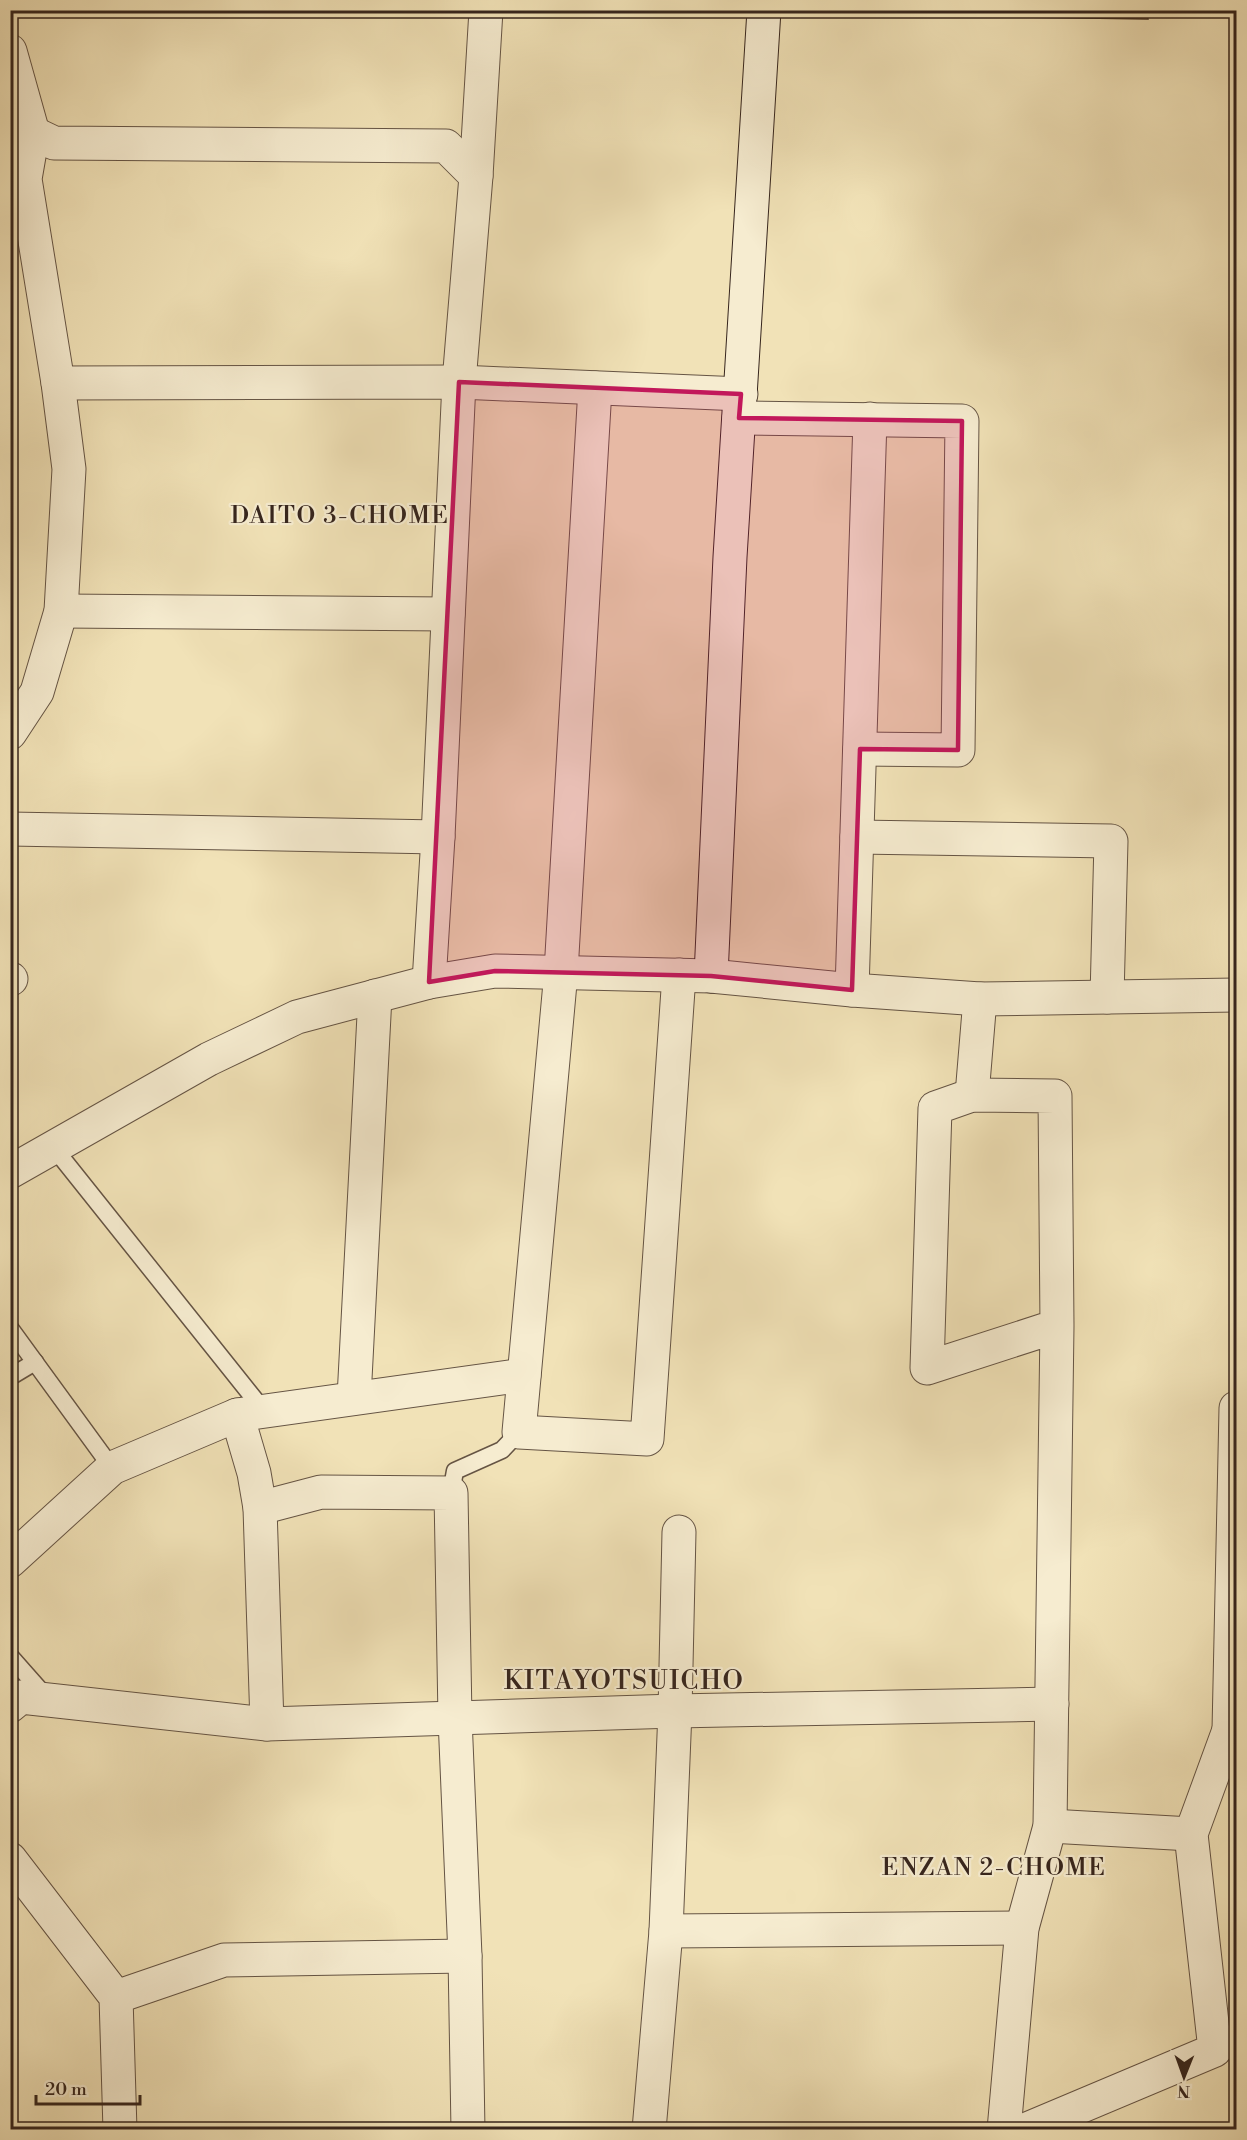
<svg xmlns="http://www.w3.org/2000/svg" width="1247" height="2140" font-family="'Libre Bodoni',serif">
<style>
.building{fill:#e19f81;stroke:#36251d;stroke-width:1.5}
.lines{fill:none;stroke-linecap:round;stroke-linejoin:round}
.lane-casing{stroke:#655444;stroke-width:19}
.street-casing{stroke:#655444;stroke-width:35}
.secondary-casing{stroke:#36251d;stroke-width:35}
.lane{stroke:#f6ecd0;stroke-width:16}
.street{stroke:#f6ecd0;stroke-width:33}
.secondary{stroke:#f6ecd0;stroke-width:33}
.marked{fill:#c2185b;fill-opacity:0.2;stroke:#c2185b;stroke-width:4.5;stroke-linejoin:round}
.labels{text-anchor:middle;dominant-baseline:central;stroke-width:4.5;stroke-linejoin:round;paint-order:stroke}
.neighbourhood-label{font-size:24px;letter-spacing:1.5px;fill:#36251d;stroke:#f6ecd0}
.quarter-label{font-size:26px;letter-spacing:1.5px;fill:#36251d;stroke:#f6ecd0}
</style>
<rect width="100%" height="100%" fill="#f1e2b7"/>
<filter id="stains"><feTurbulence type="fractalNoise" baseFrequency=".00333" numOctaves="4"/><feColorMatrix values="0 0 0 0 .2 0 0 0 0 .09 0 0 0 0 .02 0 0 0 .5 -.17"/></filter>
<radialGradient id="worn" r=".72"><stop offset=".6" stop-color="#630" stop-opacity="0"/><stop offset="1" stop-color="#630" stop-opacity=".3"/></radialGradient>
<g class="building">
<polygon points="865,10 972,10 972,13"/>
<polygon points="1009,10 1147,10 1148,19 1010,17"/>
</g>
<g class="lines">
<defs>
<g id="lane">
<polyline points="54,1148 264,1411"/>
<polyline points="10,1328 112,1468"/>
<polyline points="10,1377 35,1362"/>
<polyline points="451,1493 455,1471 502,1450 519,1432"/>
<polyline points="10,1656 48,1699"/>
</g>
<g id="street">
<polyline points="10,51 33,133 25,179 58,383 69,469 61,611 37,692 10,733"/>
<polyline points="33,133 54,143 446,146 476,176 459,382 438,837 429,982"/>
<polyline points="476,176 486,10"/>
<polyline points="58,383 459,382 741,394"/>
<polyline points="595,388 561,972 519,1432 647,1439 679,975"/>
<polyline points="739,418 962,421 958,750 860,749"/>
<polyline points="61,611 448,614"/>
<polyline points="10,829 438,837"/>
<polyline points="857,837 1111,841 1107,997"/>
<polyline points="10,979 11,979"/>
<polyline points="852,990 870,419"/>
<polyline points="972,1095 980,999"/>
<polyline points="10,1172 209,1059 297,1017 429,982 495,971 711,976 852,990 980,999 1236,995"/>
<polyline points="354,1398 375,996"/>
<polyline points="237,1415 254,1473 260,1508 267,1724"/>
<polyline points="260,1508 321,1492 451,1493 455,1718 465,1956 468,2130"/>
<polyline points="10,1561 112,1468 237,1415 524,1375"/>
<polyline points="10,1706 21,1697 267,1724 675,1711 1052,1704"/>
<polyline points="1229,1730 1236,1408"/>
<polyline points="1050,1826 1191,1834"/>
<polyline points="10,1859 116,1997 120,2130"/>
<polyline points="666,1931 1022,1928"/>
<polyline points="116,1997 224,1960 465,1956"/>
<polyline points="649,2130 666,1931 675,1711 679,1532"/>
<polyline points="1004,2130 1022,1928 1050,1826 1057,1326 1055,1096 972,1095 935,1108 927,1368 1057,1326"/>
<polyline points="1025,2130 1215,2050 1191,1834 1229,1730 1236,1730"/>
</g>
<polyline id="secondary" points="711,976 730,557 764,10"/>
</defs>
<use href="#lane" class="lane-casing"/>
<use href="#street" class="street-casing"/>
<use href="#secondary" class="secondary-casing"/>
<use href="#lane" class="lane"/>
<use href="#street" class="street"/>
<use href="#secondary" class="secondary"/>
</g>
<path class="marked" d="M459,382L741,394L739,418L962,421L958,750L860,749L852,990L711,976L495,971L429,982Z"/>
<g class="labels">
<g class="neighbourhood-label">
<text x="340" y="516">DAITO 3-CHOME</text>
<text x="994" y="1868">ENZAN 2-CHOME</text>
</g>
<g class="quarter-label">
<text x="624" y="1681">KITAYOTSUICHO</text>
</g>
</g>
<rect width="1247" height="2140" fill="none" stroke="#f1e2b7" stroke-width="36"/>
<rect x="12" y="12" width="1223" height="2116" fill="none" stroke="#36251d" stroke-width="3"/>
<rect x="18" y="18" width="1211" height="2104" fill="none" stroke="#36251d" stroke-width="1.5"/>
<g transform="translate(1184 2077) rotate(181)" stroke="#f6ecd0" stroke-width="4.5" paint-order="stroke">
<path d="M0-4.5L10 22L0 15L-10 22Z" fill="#36251d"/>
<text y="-9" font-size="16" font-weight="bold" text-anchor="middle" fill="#36251d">N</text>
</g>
<path d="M36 2095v9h104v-9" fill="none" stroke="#36251d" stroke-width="3"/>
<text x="45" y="2095" font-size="18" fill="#36251d" stroke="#f6ecd0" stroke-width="4.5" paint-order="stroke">20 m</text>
<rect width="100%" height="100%" filter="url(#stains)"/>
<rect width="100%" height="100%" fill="url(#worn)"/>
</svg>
